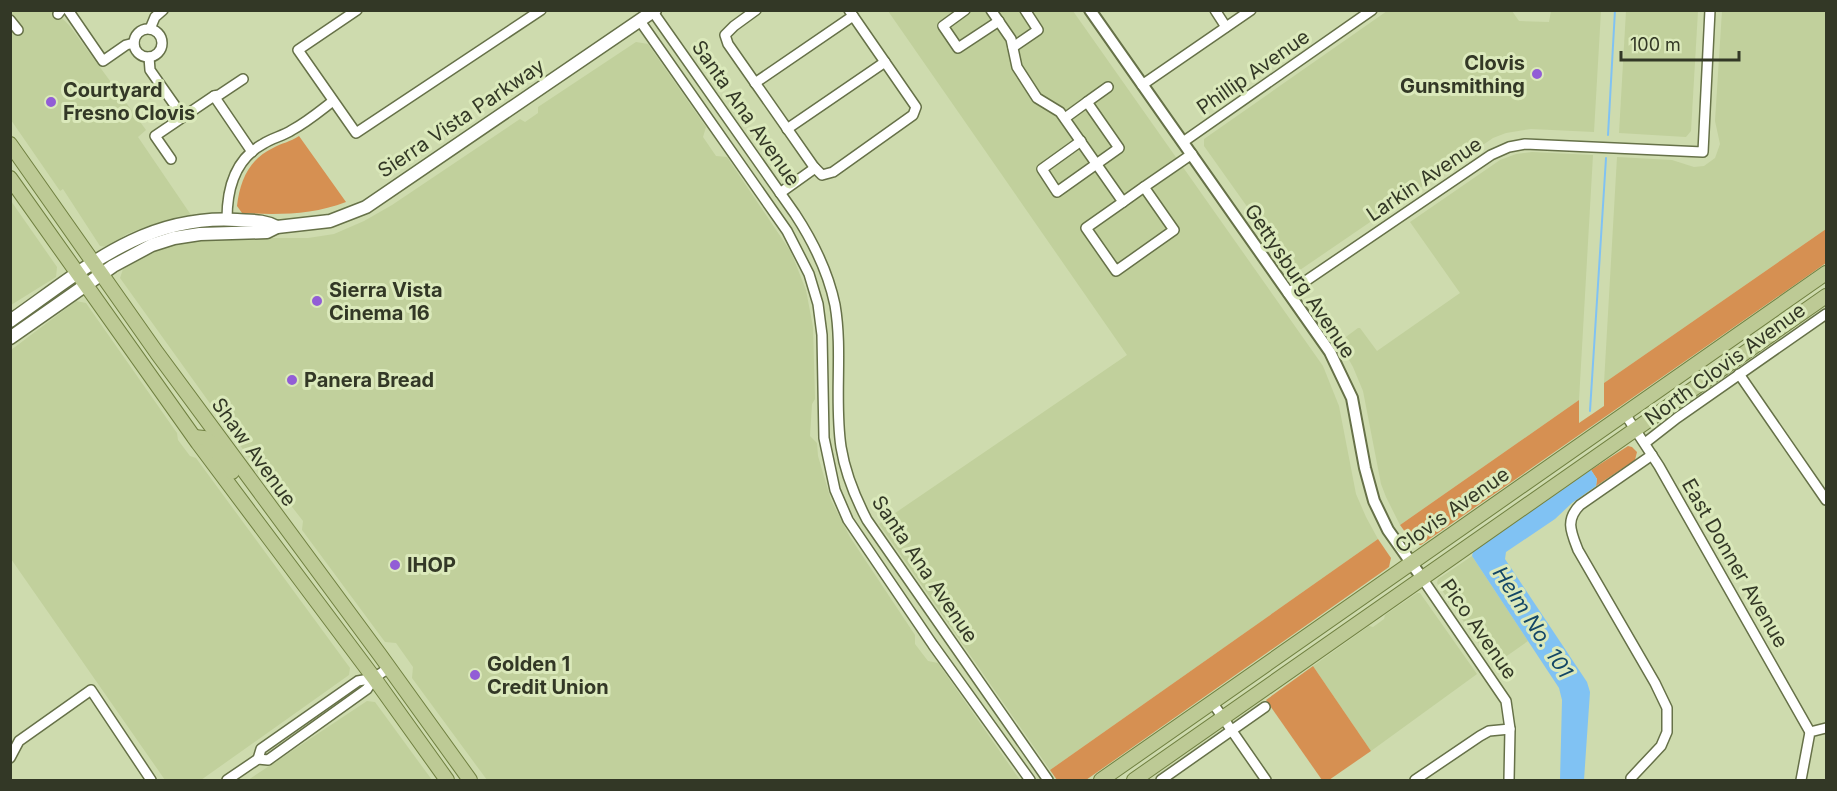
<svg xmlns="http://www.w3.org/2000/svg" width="1837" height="791" font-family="Inter,sans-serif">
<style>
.built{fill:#c1d09c}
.green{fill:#d69052}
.water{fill:#80c2f3}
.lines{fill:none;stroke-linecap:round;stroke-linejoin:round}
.stream{stroke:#80c2f3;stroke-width:2}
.minor-casing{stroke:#667148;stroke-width:12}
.tertiary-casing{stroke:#667148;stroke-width:14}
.secondary-casing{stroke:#667148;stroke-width:15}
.primary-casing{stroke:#708041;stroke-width:16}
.minor{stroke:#fff;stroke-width:9}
.tertiary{stroke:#fff;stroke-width:10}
.secondary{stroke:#fff;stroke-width:12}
.primary{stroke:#bdca95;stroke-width:14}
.poi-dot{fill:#925dd6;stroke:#dbe9bb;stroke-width:2}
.labels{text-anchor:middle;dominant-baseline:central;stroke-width:6;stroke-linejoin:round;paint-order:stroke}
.poi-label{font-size:20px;font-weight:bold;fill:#333826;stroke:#dbe9bb;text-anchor:start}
.street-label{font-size:20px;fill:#333826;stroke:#dbe9bb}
.water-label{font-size:21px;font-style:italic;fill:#134666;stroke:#dbe9bb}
</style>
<rect width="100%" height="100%" fill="#cedbae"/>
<g class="built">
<polygon points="10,11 55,11 69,25 146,130 138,137 191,215 177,217 142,228 127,234 107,247 100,246 63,189 60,191 11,120"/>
<polygon points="888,11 1073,11 1323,366 1339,406 1356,494 1366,517 1378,539 1050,770 879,524 1127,355"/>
<polygon points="1387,11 1512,11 1519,21 1549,22 1551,11 1601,11 1594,132 1531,129 1506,133 1493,138 1300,270 1292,270 1204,146 1204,139"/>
<polygon points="1626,11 1698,11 1691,131 1686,137 1619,133"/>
<polygon points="1722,11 1826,11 1826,229 1604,383 1617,157 1672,160 1694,167 1704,166 1715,158 1720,144 1715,121"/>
<polygon points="636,42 648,44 706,127 703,137 716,156 727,157 791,252 806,290 813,327 815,399 812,404 810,436 817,443 818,456 831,500 850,537 915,635 915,644 928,661 938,663 1020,780 487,780 412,678 413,667 396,643 385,642 302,530 303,521 289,503 280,501 120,278 123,269 132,261 151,251 182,242 211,238 308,238 334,234 364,221 392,205 520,119 525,122 538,113 538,107"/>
<polygon points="1532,152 1593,155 1579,400 1400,525 1386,497 1381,484 1363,391 1353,367 1339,342 1358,328 1360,328 1377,351 1460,293 1410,222 1500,160 1516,154"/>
<polygon points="11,201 57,267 56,277 11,305"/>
<polygon points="76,301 86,303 177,433 178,440 190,456 196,458 350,668 349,675 201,780 165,780 11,559 11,350"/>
<polygon points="1472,556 1528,641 1494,665 1437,583 1438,579"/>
<polygon points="1417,593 1420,593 1477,674 1371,751 1313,666 1369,626 1373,627 1384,619 1385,615"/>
<polygon points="367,701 375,702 432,780 248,780"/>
</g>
<g class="green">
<path d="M299,136L346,202C312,215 278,215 242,213L237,206C240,181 249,159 273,148C282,143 290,142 299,136Z"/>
<polygon points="1826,229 1826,263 1421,545 1414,544 1400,525 1579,400 1579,423 1604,406 1604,383"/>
<polygon points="1628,446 1632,447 1637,452 1635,460 1596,486 1597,479 1591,470"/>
<polygon points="1378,539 1391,558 1389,567 1086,780 1057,780 1050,770"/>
<polygon points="1313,666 1371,751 1329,780 1322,780 1266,700"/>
</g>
<polygon class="water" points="1591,470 1597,479 1596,486 1572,503 1555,519 1506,552 1505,559 1587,682 1590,692 1584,780 1560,780 1562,700 1559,688 1472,556 1473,552"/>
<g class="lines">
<g class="stream">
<polyline points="1608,135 1615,10"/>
<polyline points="1590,411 1606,158"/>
</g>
<defs>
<g id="minor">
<polyline points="68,10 103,61 126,45 134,43"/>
<polyline points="357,10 298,50 356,133 541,10"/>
<polyline points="756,10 734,26 725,35 728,44 814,167 822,175 833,172 913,115 916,107 849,10"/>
<polyline points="965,10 943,26 958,48 999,21"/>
<polyline points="991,10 1011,39 1017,67 1037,98 1060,112 1123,202 1086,228 1116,271 1174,230 1144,187 1192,154"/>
<polyline points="1215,10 1226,27"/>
<path d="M653,12L795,214C814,243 828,271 835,305C843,352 834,400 841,447C845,472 855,497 867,520L1048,780"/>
<polyline points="58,14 61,10"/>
<polyline points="10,20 18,30"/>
<polyline points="640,21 787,231 809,274 818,304 822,335 824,438 835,490 848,520 933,645 1030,780"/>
<circle cx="148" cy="43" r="14"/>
<polyline points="150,29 155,17 163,10"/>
<polyline points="1013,47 1038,30 1025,10"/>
<polyline points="149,57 150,70 183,117"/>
<polyline points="243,79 219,95 214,96 252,152"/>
<polyline points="755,83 853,16"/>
<polyline points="1142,85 1251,10"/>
<polyline points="1087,102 1108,87"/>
<polyline points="1065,118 1087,102 1119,148 1057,192 1042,169 1081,141"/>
<polyline points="787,129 885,62"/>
<polyline points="1183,142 1372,10"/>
<polyline points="171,159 155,136 214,96"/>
<polyline points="780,193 815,168"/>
<polyline points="1123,202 1144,187"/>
<path d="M227,219C227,189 235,159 263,144C272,138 283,136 292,130C307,122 320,111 333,101"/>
<polyline points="1288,293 1491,155 1509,147 1525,144 1703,152 1710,10"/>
<polyline points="1739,374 1826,500"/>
<polyline points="1625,414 1659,466 1810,732"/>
<polyline points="1645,443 1677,418 1826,314"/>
<polyline points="1422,578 1506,701 1510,729 1509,780"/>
<polyline points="1212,702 1266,780"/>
<polyline points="10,758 19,741 91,690 151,780"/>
<polyline points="258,759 261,749 358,681 374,678"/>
<polyline points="227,780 258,759 268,760 367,689 374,678 390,667"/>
<polyline points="1161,780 1265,707"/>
<polyline points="1415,780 1480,736 1489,731 1510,729"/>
<path d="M1632,780L1631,778L1661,746L1667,732V708L1655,683L1578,550C1571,532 1565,520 1580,505L1652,455"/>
<polyline points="1801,780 1810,732 1826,728"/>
</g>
<polyline id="tertiary" points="1090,10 1330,352 1352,398 1365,468 1374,501 1388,530 1422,578"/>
<g id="secondary">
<path d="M10,321C82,271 143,214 237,220C251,221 264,220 277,227"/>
<polyline points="10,338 113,266 152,245 174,238 200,234 267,232 277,227 330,221 366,207 655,10"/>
</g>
<g id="primary">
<polyline points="10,144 157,353 380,655 470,780"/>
<polyline points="10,178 198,443 374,678 447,780"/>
<polyline points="194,437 204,438 209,441 232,472"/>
<polyline points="1101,780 1826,273"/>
<polyline points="1134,780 1826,296"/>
</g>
</defs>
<use href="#minor" class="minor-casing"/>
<use href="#tertiary" class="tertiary-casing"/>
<use href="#secondary" class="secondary-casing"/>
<use href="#primary" class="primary-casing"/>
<use href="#minor" class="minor"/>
<use href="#tertiary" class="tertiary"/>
<use href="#secondary" class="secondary"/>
<use href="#primary" class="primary"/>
</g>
<g class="poi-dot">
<circle cx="1537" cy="74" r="6"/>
<circle cx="51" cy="102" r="6"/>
<circle cx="317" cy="301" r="6"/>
<circle cx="292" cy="380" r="6"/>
<circle cx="395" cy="565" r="6"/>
<circle cx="475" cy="675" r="6"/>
</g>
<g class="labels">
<g class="poi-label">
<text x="1525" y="63" text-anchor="end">Clovis<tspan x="1525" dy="23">Gunsmithing</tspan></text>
<text x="63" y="90">Courtyard<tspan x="63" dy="23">Fresno Clovis</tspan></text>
<text x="329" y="290">Sierra Vista<tspan x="329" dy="23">Cinema 16</tspan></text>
<text x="304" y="380">Panera Bread</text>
<text x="407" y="565">IHOP</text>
<text x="487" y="664">Golden 1<tspan x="487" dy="23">Credit Union</tspan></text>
</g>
<g class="street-label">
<text transform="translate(1253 72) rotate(-35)">Phillip Avenue</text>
<text transform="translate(746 113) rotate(55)">Santa Ana Avenue</text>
<text transform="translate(461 118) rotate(-34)">Sierra Vista Parkway</text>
<text transform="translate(1424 179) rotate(-34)">Larkin Avenue</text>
<text transform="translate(1300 281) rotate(56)">Gettysburg Avenue</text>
<text transform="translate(1725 364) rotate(-36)">North Clovis Avenue</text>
<text transform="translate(254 452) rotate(54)">Shaw Avenue</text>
<text transform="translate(1452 510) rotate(-35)">Clovis Avenue</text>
<text transform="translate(1735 563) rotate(60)">East Donner Avenue</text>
<text transform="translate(925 569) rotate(56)">Santa Ana Avenue</text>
<text transform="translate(1479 629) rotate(55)">Pico Avenue</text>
</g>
<g class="water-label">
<text transform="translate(1533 622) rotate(57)">Helm No. 101</text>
</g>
</g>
<rect width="1837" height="791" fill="none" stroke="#333826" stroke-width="24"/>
<path d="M1621 51v9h118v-9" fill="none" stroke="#333826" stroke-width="3"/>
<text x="1630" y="51" font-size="18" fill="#333826" stroke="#dbe9bb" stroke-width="4.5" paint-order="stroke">100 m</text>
</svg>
